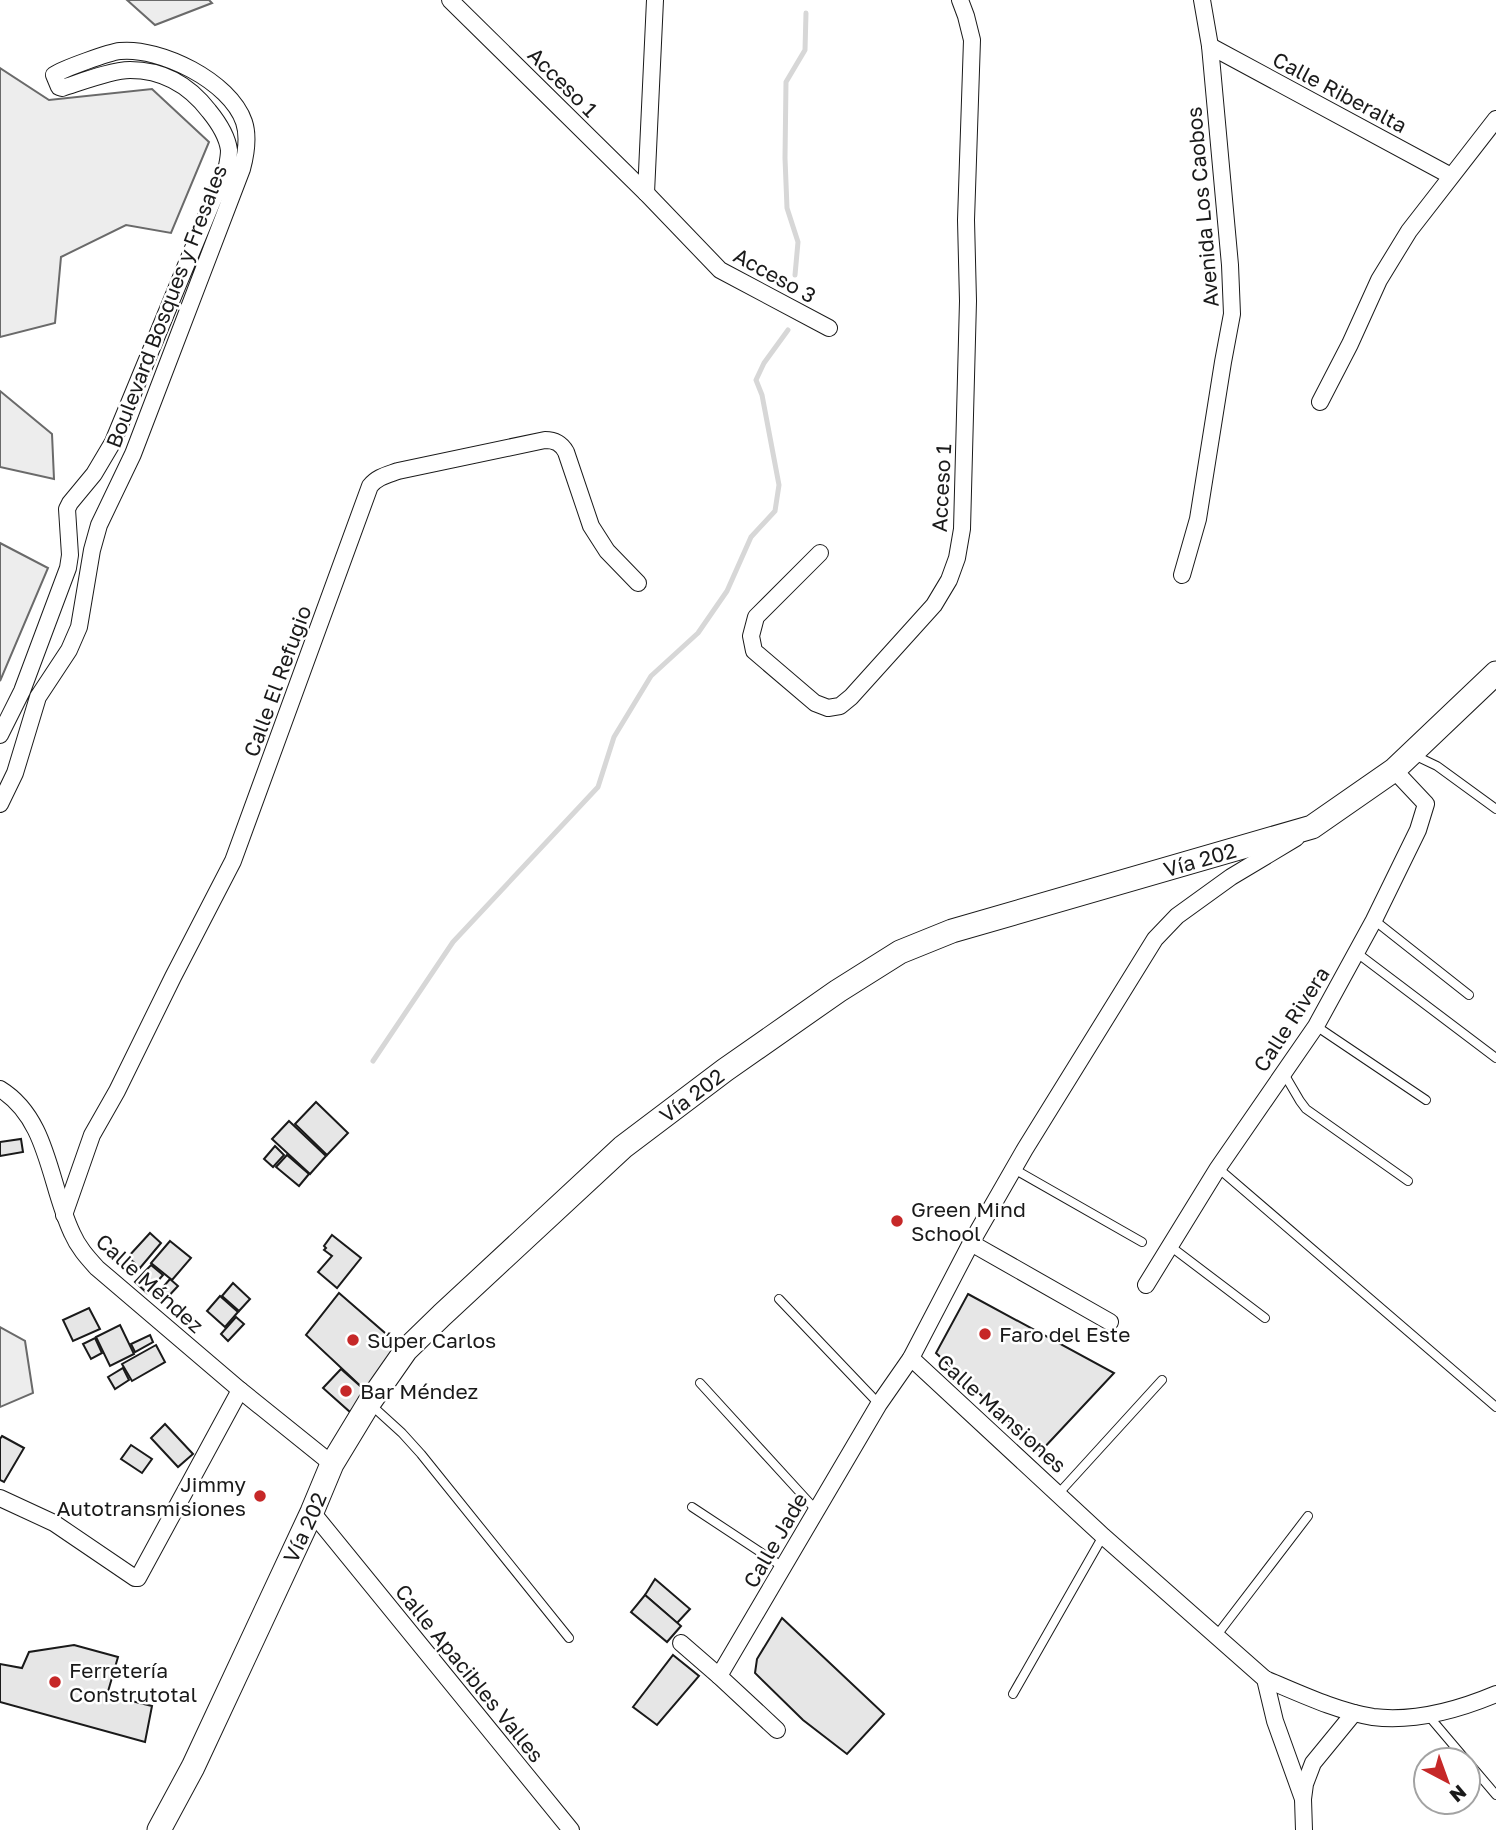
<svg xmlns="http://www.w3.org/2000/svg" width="1496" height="1830" font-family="'Golos Text',sans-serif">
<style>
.green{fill:#ededed;stroke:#6a6a6a;stroke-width:2}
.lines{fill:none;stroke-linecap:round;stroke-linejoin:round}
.stream{stroke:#d7d7d7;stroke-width:5}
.building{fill:#e6e6e6;stroke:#1a1a1a;stroke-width:2}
.lane-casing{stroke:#1a1a1a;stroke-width:10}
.street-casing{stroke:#1a1a1a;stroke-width:18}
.secondary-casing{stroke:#1a1a1a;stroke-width:25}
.lane{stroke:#fff;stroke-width:8}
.street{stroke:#fff;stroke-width:16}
.secondary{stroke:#fff;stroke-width:23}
.poi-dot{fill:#c62828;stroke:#fff;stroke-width:2.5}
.labels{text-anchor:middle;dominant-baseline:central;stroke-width:5;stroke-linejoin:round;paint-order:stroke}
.street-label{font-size:21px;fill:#1a1a1a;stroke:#fff}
.poi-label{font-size:21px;fill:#1a1a1a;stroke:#fff;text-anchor:start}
</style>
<rect width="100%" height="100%" fill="#fff"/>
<g class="green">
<polygon points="127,0 209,0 212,3 155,25"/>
<polygon points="0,68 49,100 152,89 209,142 171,233 126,225 61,257 55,323 0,337"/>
<polygon points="0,391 52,434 54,479 0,467"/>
<polygon points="0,543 48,568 0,681"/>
<polygon points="0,1327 25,1341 33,1393 0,1407"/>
</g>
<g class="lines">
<g class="stream">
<polyline points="795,275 798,242 787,208 785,158 786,82 805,50 806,13"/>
<polyline points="373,1061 453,942 598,787 614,737 651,676 698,633 727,591 751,537 775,511 779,485 762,395 756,380 764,363 788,330"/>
</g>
</g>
<g class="building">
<polygon points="316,1102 348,1133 327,1155 295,1124"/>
<polygon points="289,1121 326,1156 310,1174 272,1139"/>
<polygon points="21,1139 23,1152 0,1156 0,1142"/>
<polygon points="275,1146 284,1155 273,1167 264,1159"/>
<polygon points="287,1155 309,1174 299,1186 276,1167"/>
<polygon points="150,1233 161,1243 140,1268 128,1257"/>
<polygon points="332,1235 361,1258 337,1288 318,1272 332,1256 324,1250 326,1248 324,1246"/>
<polygon points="170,1241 191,1258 172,1280 151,1263"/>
<polygon points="151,1265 163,1275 147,1293 135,1282"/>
<polygon points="170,1279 178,1286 164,1301 157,1294"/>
<polygon points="233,1283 250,1299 239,1311 222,1296"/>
<polygon points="339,1293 400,1346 368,1393 306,1335"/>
<polygon points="968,1294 1114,1373 1041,1451 936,1353"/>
<polygon points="220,1296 238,1312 225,1327 207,1311"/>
<polygon points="89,1308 100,1329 73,1341 63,1320"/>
<polygon points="236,1317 244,1324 228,1341 221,1334"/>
<polygon points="120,1325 134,1354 110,1366 96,1337"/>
<polygon points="150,1335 153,1342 135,1352 131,1344"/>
<polygon points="95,1338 102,1353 91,1359 83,1344"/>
<polygon points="156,1345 165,1362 132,1381 122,1364"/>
<polygon points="123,1368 129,1380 115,1389 108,1377"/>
<polygon points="341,1369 368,1393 350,1412 323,1388"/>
<polygon points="165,1424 193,1454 178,1467 151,1438"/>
<polygon points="2,1436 24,1448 4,1482 0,1480 0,1439"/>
<polygon points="131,1445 152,1459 142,1473 121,1459"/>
<polygon points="655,1579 690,1609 677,1623 645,1595"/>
<polygon points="645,1595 681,1626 667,1642 631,1612"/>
<polygon points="782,1618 884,1714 847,1754 803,1720 755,1673 757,1659"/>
<polygon points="74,1645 118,1657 107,1695 152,1706 145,1742 0,1702 0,1664 22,1668 29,1652"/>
<polygon points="673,1655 699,1676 657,1725 633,1707"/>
</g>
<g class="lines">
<defs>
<g id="lane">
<polyline points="1414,755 1437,766 1496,809"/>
<polyline points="1374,920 1469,995"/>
<polyline points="1357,953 1496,1058"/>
<polyline points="1316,1026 1426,1100"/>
<polyline points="1283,1072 1300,1101 1306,1109 1408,1181"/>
<polyline points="1218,1168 1496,1407"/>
<polyline points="1014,1169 1142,1242"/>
<polyline points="1170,1246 1265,1318"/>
<polyline points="779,1299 879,1404"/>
<polyline points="700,1383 816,1510"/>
<polyline points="369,1403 402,1433 421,1454 569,1638"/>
<polyline points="1059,1493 1162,1380"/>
<polyline points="692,1507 783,1567"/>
<polyline points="1217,1635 1308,1516"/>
<polyline points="1013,1694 1103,1536"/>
<polyline points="1427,1714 1466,1760"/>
<polyline points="1468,1762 1496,1795"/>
</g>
<g id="street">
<polyline points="450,0 646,193 720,270 829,328"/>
<polyline points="1210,46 1451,176"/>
<polyline points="646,193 655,0"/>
<polyline points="1320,402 1350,344 1379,280 1409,231 1496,119"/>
<polyline points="820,553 756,617 751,636 754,651 815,703 828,708 840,706 851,697 934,605 949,580 957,558 962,529 968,301 966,220 972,40 966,16 960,0"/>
<polyline points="1182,575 1198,519 1223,362 1232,314 1230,265 1210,46 1202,0"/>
<path d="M0,735L22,691L68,568L70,555L67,509L70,503L94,474L113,442L227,166C228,161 229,155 229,150C227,135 218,122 209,111C189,85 164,70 130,70C112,70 81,82 62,88L59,87L54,75C62,69 110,52 120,51C160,47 230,81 244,122C249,137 246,154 242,169L133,454L99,525L92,550L79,627L69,650L38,697L15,773L0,804"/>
<path d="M0,1089C49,1119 49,1185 72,1233C78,1247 87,1257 97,1268L240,1390L332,1464"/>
<path d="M64,1215L92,1135L117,1091L173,977L233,861L370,486C377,477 387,475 398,471L545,440C555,440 561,443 566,452L591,526L607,551L638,583"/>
<polyline points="971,1243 1110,1322"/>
<polyline points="1146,1285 1218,1168 1316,1026 1374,920 1418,830 1426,804 1394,770"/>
<polyline points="911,1358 1103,1536 1265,1679 1275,1721 1303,1799 1304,1830"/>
<polyline points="0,1498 54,1523 135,1578 138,1578 240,1390"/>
<polyline points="312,1512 571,1830"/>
<polyline points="681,1643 719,1676"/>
<path d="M1265,1679C1299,1693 1336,1711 1373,1717C1415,1722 1458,1710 1496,1694"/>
<polyline points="777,1730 719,1676 879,1404 911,1358 971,1243 1025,1149 1155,939 1177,916 1231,877 1296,838"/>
<polyline points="1303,1799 1305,1784 1313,1763 1354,1713"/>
</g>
<g id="secondary">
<path id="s1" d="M159,1830L193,1767L312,1512L332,1464L369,1403L406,1350L442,1315L623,1147L725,1070L838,991L900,952L952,931L1312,827L1394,770L1496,673"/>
</g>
</defs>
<use href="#lane" class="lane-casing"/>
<use href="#street" class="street-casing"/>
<use href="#secondary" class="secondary-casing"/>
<use href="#lane" class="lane"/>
<use href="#street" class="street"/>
<use href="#secondary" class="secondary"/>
</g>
<g class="poi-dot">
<circle cx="897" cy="1221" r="7"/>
<circle cx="985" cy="1334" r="7"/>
<circle cx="353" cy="1340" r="7"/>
<circle cx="346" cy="1391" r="7"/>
<circle cx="260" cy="1496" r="7"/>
<circle cx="55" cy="1682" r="7"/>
</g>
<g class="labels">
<g class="street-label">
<text transform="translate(563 82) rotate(45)">Acceso 1</text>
<text transform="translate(1340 92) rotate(28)">Calle Riberalta</text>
<text transform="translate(1202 207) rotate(-95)">Avenida Los Caobos</text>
<text transform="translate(775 275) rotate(29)">Acceso 3</text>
<text transform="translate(166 306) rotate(-69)">Boulevard Bosques y Fresales</text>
<text transform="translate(941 488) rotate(-87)">Acceso 1</text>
<text transform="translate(277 681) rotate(-70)">Calle El Refugio</text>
<text stroke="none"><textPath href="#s1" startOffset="1491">Vía 202</textPath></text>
<text transform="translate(1291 1019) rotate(-57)">Calle Rivera</text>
<text stroke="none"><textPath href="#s1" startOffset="924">Vía 202</textPath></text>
<text transform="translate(150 1283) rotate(42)">Calle Méndez</text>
<text transform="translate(1002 1413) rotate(42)">Calle Mansiones</text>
<text stroke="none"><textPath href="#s1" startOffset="336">Vía 202</textPath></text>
<text transform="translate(775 1540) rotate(-60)">Calle Jade</text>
<text transform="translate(470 1673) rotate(51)">Calle Apacibles Valles</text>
</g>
<g class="poi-label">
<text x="911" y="1209">Green Mind<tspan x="911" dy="24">School</tspan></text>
<text x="999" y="1334">Faro del Este</text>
<text x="367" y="1340">Súper Carlos</text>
<text x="360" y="1391">Bar Méndez</text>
<text x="246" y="1484" text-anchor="end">Jimmy<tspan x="246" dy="24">Autotransmisiones</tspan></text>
<text x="69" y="1670">Ferretería<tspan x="69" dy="24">Construtotal</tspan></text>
</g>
</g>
<g transform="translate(1447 1781) rotate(139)"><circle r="33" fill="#ffffff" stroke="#a3a3a3" stroke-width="2"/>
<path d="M0-5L12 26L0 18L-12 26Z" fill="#c62828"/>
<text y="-10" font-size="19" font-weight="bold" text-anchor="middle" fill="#1a1a1a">N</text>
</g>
</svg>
